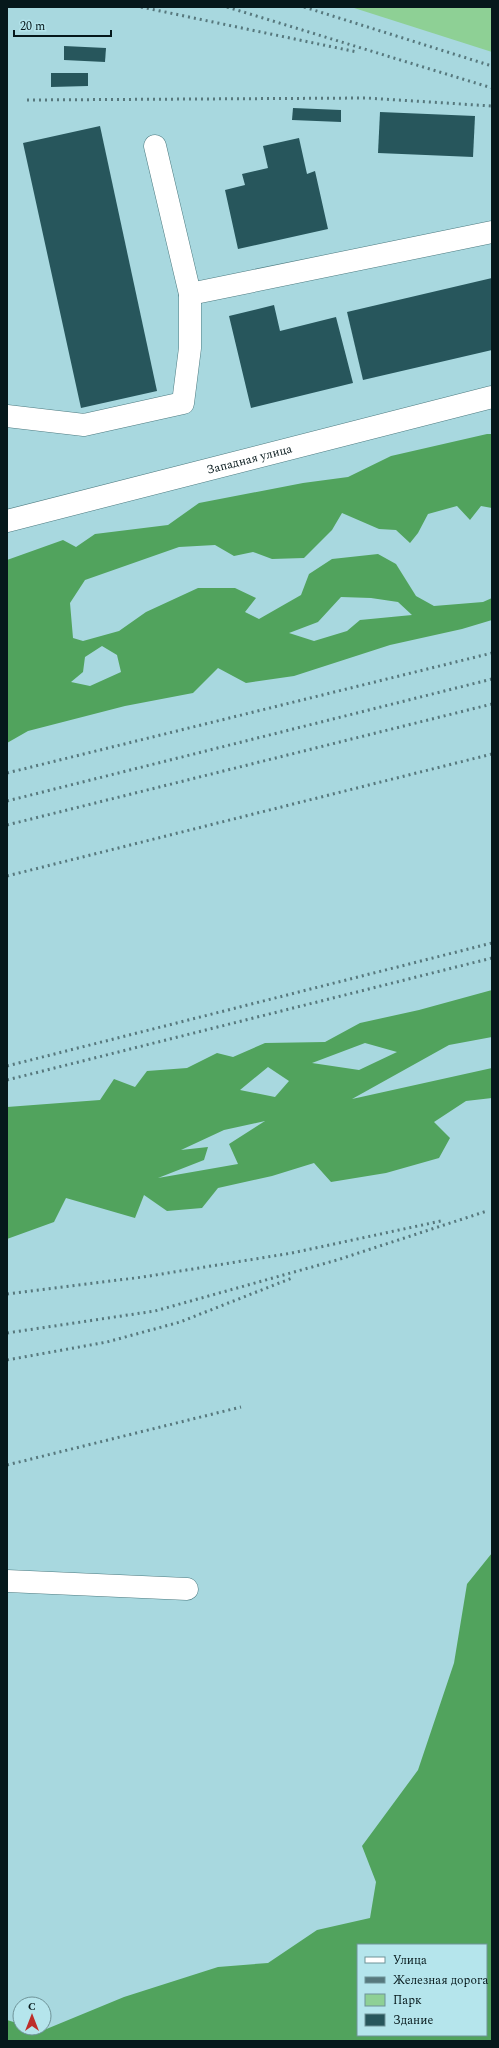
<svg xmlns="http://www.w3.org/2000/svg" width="499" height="2048" font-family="Spectral,serif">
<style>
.green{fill:#8ed095}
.forest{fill:#51a35d;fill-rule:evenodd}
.building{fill:#27565c}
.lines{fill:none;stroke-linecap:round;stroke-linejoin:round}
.minor-casing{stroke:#4d7b81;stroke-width:23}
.minor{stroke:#fff;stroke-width:22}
.rail{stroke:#57787d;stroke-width:3;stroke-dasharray:2 4;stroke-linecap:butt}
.labels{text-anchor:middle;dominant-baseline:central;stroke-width:4;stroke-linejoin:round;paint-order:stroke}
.street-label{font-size:12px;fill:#06181b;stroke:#b5e5ec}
</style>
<rect width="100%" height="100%" fill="#a8d8df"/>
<polygon class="green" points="351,7 492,7 492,52"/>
<g class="forest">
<path d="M487,434H492V508L481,506L470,520L457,506L428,514L418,533L410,543L396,530L379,529L342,513L332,530L304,558L272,559L253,552L234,556L215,545L179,547L85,580L70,603L73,638L83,641L119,631L146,612L198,588H235L256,598L245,612L259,619L301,595L309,574L332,559L378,554L396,564L416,596L434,606L483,602L492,598V620L462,629L390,645L294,676L246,683L218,668L193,693L125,706L28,731L7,743V560L63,540L76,547L95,534L168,525L199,503L303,483L348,477L391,456ZM341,597L371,598L398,602L412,615L360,620L347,631L314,641L289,633L318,622ZM102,646L117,655L121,672L90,686L71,682L83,672L85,657Z"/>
<path d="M492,990V1037L449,1045L352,1099L492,1068V1098L466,1101L434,1122L450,1138L439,1158L386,1173L331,1182L314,1163L272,1176L218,1188L202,1208L167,1211L144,1195L135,1218L66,1198L54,1222L7,1239V1107L100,1100L114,1079L135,1087L147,1071L187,1068L217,1053L233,1057L265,1043L325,1042L360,1023L419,1010ZM365,1043L397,1052L359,1070L312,1063ZM268,1067L289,1081L275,1097L240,1090ZM265,1121L229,1144L238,1164L158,1178L204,1160L208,1147L181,1150L224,1130Z"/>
<path d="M492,1553V2041H7V2020L20,2024V2028L44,2030L124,1997L218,1967L268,1963L317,1930L370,1918L376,1882L362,1846L418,1770L454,1663L467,1584ZM358,1945H486V2035H358Z"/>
</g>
<g class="building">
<polygon points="64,46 106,48 105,62 64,60"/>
<polygon points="51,73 88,73 88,86 51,87"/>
<polygon points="293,108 341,110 341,122 292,120"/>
<polygon points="380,112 475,116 473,157 378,153"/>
<polygon points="100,126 157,391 81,408 23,143"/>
<polygon points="299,138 307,174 315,171 328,229 238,249 225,190 245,185 242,174 268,168 263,146"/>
<polygon points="492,278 492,350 363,380 347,312"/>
<polygon points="274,305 280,331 336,317 353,383 251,408 229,316"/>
</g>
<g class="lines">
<defs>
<g id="minor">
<polyline points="190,294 492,232"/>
<polyline points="7,416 84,425 183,403 190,348 190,294 155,146"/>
<path id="s1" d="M7,521L492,397"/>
<polyline points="7,1581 187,1589"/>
</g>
</defs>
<use href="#minor" class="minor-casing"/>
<use href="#minor" class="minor"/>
<g class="rail">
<polyline points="141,7 357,52"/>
<polyline points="227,7 492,88"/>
<polyline points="304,7 492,66"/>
<polyline points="27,100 367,98 492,106"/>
<polyline points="7,773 492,653"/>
<polyline points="7,801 492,679"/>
<polyline points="7,825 492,704"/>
<polyline points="7,876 492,754"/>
<polyline points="7,1066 492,943"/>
<polyline points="7,1080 492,958"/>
<polyline points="7,1294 143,1277 292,1253 441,1221"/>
<polyline points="7,1333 155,1311 337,1260 487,1211"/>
<polyline points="7,1360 107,1342 180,1322 292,1278"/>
<polyline points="7,1465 241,1407"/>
</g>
</g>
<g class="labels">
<g class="street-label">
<text stroke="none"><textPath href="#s1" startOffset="250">Западная улица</textPath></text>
</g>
</g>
<rect width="499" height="2048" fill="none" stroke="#06181b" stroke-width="16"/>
<rect x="357" y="1944" width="130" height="92" fill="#b5e5ec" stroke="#6f9398"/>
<rect x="365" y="1957" width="20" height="6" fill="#ffffff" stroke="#6f9398"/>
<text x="393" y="1964" font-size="12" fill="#06181b">Улица</text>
<rect x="365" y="1977" width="20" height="6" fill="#57787d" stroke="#6f9398"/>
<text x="393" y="1984" font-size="12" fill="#06181b">Железная дорога</text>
<rect x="365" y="1994" width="20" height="12" fill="#8ed095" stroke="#6f9398"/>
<text x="393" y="2004" font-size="12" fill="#06181b">Парк</text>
<rect x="365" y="2014" width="20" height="12" fill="#27565c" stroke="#6f9398"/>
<text x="393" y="2024" font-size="12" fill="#06181b">Здание</text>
<g transform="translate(32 2016)"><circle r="19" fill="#b5e5ec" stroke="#6f9398"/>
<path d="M0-3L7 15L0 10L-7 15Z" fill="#bd2e2a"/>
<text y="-6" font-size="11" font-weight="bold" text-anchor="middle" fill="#06181b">С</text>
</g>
<path d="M14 30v6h97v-6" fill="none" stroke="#06181b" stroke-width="2"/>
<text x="20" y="30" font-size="12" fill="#06181b" stroke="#b5e5ec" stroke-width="3" paint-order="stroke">20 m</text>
</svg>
